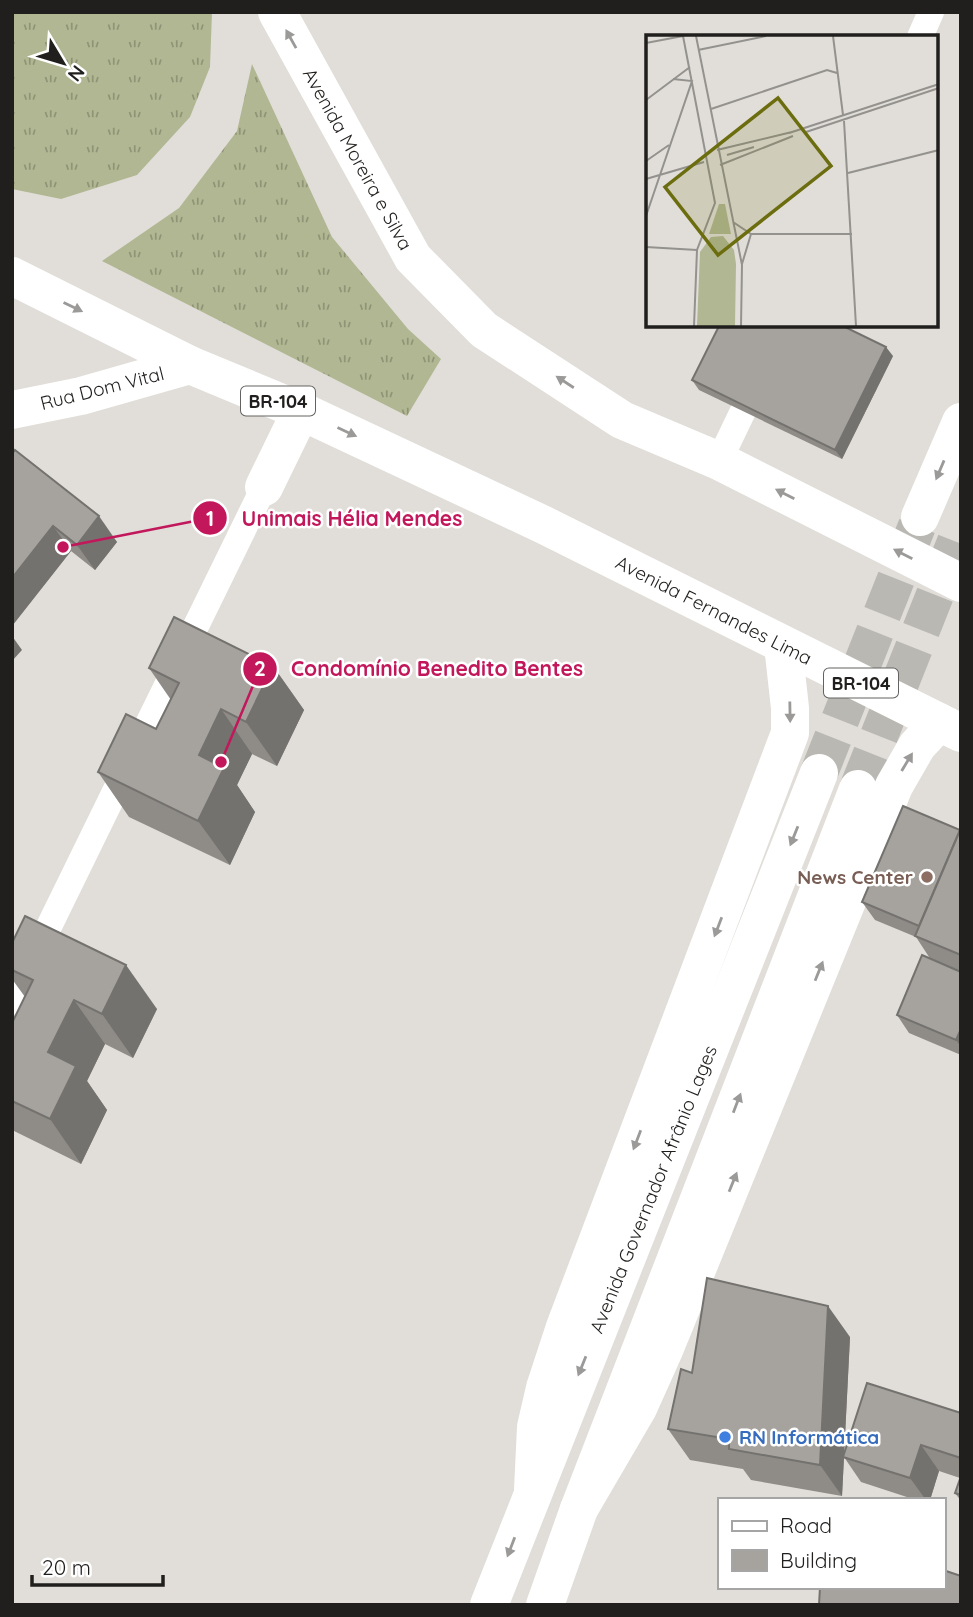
<svg xmlns="http://www.w3.org/2000/svg" width="973" height="1617" font-family="Quicksand,sans-serif">
<style>
.grass{fill:url(#grass-tufts)}
.lines{fill:none;stroke-linecap:round;stroke-linejoin:round}
.primary-tunnel{stroke:#bab8b3;stroke-width:38;stroke-dasharray:38 19;stroke-linecap:butt}
.lane{stroke:#fff;stroke-width:26}
.street{stroke:#fff;stroke-width:38}
.primary{stroke:#fff;stroke-width:38}
.highway{stroke:#fff;stroke-width:38}
.wall{fill:#8f8c88}
.shaded-wall{fill:#74726f}
.building{fill:#a6a39e;stroke:#74726f;stroke-width:2}
.oneway{fill:#9b9a99}
.education-dot{fill:#8d6e63;stroke:#fff;stroke-width:2.5}
.shop-dot{fill:#3f7fe0;stroke:#fff;stroke-width:2.5}
.labels{text-anchor:middle;dominant-baseline:central;stroke-width:5;stroke-linejoin:round;paint-order:stroke}
.shield{fill:#fff;stroke:#636261;stroke-width:2}
.shield-label{font-size:18px;font-weight:bold;fill:#201f1d}
.street-label{font-size:19px;fill:#201f1d;stroke:#fff}
.education-label{font-size:19px;font-weight:bold;fill:#785e54;stroke:#fff;text-anchor:end}
.shop-label{font-size:19px;font-weight:bold;fill:#366cbe;stroke:#fff;text-anchor:start}
.inset-road{fill:none;stroke:#94928e;stroke-width:2}
.view{fill:#6b6d0f;fill-opacity:0.15;stroke:#6b6d0f;stroke-width:3.5}
.inset-edge{fill:none;stroke:#201f1d;stroke-width:3.5}
.leader{fill:none;stroke:#c2185b;stroke-width:2.5}
.callout-dot{fill:#c2185b;stroke:#fff;stroke-width:2.5}
.mark-label{font-size:21px;text-anchor:middle;font-weight:bold;fill:#fff}
.callout-label{font-size:21px;text-anchor:middle;font-weight:bold;fill:#c2185b;stroke:#fff;stroke-width:5;stroke-linejoin:round;paint-order:stroke}
</style>
<defs>
<pattern id="grass-tufts" width="24" height="20" patternUnits="userSpaceOnUse" patternTransform="scale(1.75)"><rect width="24" height="20" fill="#b1b792"/><path d="M3 7l-1-3M5 7V3M7 7l1-3M15 17l-1-3M17 17v-4M19 17l1-3" fill="none" stroke="#909477"/></pattern>
</defs>
<rect width="100%" height="100%" fill="#e1ded9"/>
<g class="grass">
<polygon points="12,12 212,12 210,67 190,117 137,175 61,199 12,189"/>
<polygon points="252,64 332,237 408,329 441,359 407,416 102,261 179,208 237,131"/>
</g>
<g class="lines">
<g class="primary-tunnel">
<polyline points="819,773 917,526"/>
<polyline points="858,789 961,529"/>
</g>
<g class="lane">
<polyline points="920,37 931,12"/>
<polyline points="719,461 743,411"/>
<polyline points="12,1002 264,487"/>
</g>
<g class="street">
<polyline points="12,410 81,396 190,365"/>
<polyline points="264,487 301,411"/>
</g>
<g class="primary">
<polyline points="920,517 961,422"/>
<polyline points="489,1605 819,773"/>
<polyline points="545,1605 579,1509 858,789"/>
</g>
<g class="highway">
<polyline points="277,12 413,258 484,330 622,420 719,461 961,583"/>
<polyline points="12,276 190,365 301,411 544,525 961,733"/>
<polyline points="533,1490 536,1427 545,1388 565,1327 790,733 790,708 783,645"/>
<polyline points="579,1509 638,1408 664,1350 894,786 917,746 939,722"/>
</g>
</g>
<g class="wall">
<polygon points="893,356 842,459 699,390 692,380"/>
<polygon points="12,454 117,542 95,570 71,551 12,626"/>
<polygon points="273,666 304,710 277,766 252,754 237,785 255,812 230,865 129,817 98,772 156,729 171,700 149,668"/>
<polygon points="961,828 961,1055 909,1033 897,1015 931,960 916,937 875,920 862,902"/>
<polygon points="12,943 157,1009 133,1058 105,1044 87,1081 107,1110 81,1164 12,1130 12,1023 25,997 12,979"/>
<polygon points="850,1337 844,1455 961,1413 961,1501 955,1493 960,1478 939,1471 930,1500 916,1500 861,1482 844,1457 842,1496 751,1480 743,1469 690,1460 668,1429 692,1373"/>
</g>
<g class="shaded-wall">
<polygon points="886,347 893,356 842,459 835,450"/>
<polygon points="99,516 117,542 95,570 77,545"/>
<polygon points="53,526 71,551 12,626 12,578"/>
<polygon points="12,636 22,650 12,661"/>
<polygon points="273,666 304,710 277,766 246,722"/>
<polygon points="221,709 252,754 237,785 255,812 230,865 198,821 199,755"/>
<polygon points="126,965 157,1009 133,1058 102,1014"/>
<polygon points="74,1000 105,1044 87,1081 107,1110 81,1164 50,1119 48,1052"/>
<polygon points="961,1029 961,1047 956,1040"/>
<polygon points="828,1306 850,1337 842,1496 820,1465"/>
<polygon points="921,1445 939,1471 930,1500 926,1500 910,1478"/>
</g>
<g class="building">
<polygon points="719,326 843,326 886,347 835,450 692,380"/>
<polygon points="15,450 99,516 77,545 53,526 12,578 12,454"/>
<polygon points="174,617 273,666 246,722 221,709 199,755 224,768 198,821 98,772 126,714 156,729 179,683 149,668"/>
<polygon points="903,806 960,830 919,926 862,902"/>
<polygon points="961,828 961,955 915,936"/>
<polygon points="25,916 126,965 102,1014 74,1000 48,1052 76,1066 50,1119 12,1101 12,1023 33,980 12,970 12,943"/>
<polygon points="922,955 961,972 961,1029 956,1040 897,1015"/>
<polygon points="707,1278 828,1306 820,1465 729,1449 729,1439 668,1429 681,1369 692,1373"/>
<polygon points="867,1383 961,1413 961,1458 921,1445 910,1478 843,1457"/>
<polygon points="961,1476 961,1495 955,1493"/>
<polygon points="943,1570 961,1576 961,1605 819,1605 820,1587 943,1587"/>
</g>
<defs><path id="oneway-solid" d="M-6-.8H1V-3.2L6.5 0L1 3.2V.8H-6Z" transform="scale(1.75)"/></defs>
<g class="oneway">
<use href="#oneway-solid" transform="translate(291 39) rotate(-119)"/>
<use href="#oneway-solid" transform="translate(73 307) rotate(26)"/>
<use href="#oneway-solid" transform="translate(565 382) rotate(-147)"/>
<use href="#oneway-solid" transform="translate(347 432) rotate(25)"/>
<use href="#oneway-solid" transform="translate(940 470) rotate(113)"/>
<use href="#oneway-solid" transform="translate(785 494) rotate(-153)"/>
<use href="#oneway-solid" transform="translate(903 554) rotate(-153)"/>
<use href="#oneway-solid" transform="translate(790 712) rotate(89)"/>
<use href="#oneway-solid" transform="translate(907 762) rotate(-59)"/>
<use href="#oneway-solid" transform="translate(794 836) rotate(112)"/>
<use href="#oneway-solid" transform="translate(718 927) rotate(111)"/>
<use href="#oneway-solid" transform="translate(819 971) rotate(-68)"/>
<use href="#oneway-solid" transform="translate(737 1103) rotate(-69)"/>
<use href="#oneway-solid" transform="translate(637 1140) rotate(111)"/>
<use href="#oneway-solid" transform="translate(733 1182) rotate(-68)"/>
<use href="#oneway-solid" transform="translate(582 1366) rotate(112)"/>
<use href="#oneway-solid" transform="translate(511 1547) rotate(111)"/>
</g>
<circle class="education-dot" cx="927" cy="877" r="7"/>
<circle class="shop-dot" cx="725" cy="1437" r="7"/>
<g class="labels">
<g class="shield">
<rect x="241" y="386.5" width="74" height="29" rx="5"/>
<rect x="824" y="668.5" width="74" height="29" rx="5"/>
</g>
<g class="shield-label">
<text x="278" y="401">BR-104</text>
<text x="861" y="683">BR-104</text>
</g>
<g class="street-label">
<text transform="translate(358 159) rotate(61)">Avenida Moreira e Silva</text>
<text transform="translate(102 388) rotate(-14)">Rua Dom Vital</text>
<text transform="translate(714 610) rotate(27)">Avenida Fernandes Lima</text>
<text transform="translate(653 1189) rotate(-68)">Avenida Governador Afrânio Lages</text>
</g>
<g class="education-label">
<text x="913" y="877">News Center</text>
</g>
<g class="shop-label">
<text x="739" y="1437">RN Informática</text>
</g>
</g>
<g transform="translate(646 35)">
<rect width="292" height="292" fill="#e1ded9"/>
<path d="M73,169H79L85,199H63ZM77,201L88,215L90,229L89,291H51L54,217L65,202Z" fill="#b1b792"/>
<path class="inset-road" d="M37,1L69,168L51,215L48,291M50,1L96,230L95,291M187,1L197,80M0,8L37,1M52,15L120,1M0,65L44,32M65,74L181,35L191,38M198,86L210,291M160,97L293,53M143,98L293,49M71,115L146,97M81,120L108,112M0,126L23,110M74,130L147,101M202,138L293,115M0,144L58,127M0,181L46,46L27,44M87,187L105,199H206M0,212L51,215M96,229L105,199"/>
<path class="view" d="M132,63L185,131L72,220L19,152Z"/>
<rect width="292" height="292" class="inset-edge"/>
</g>
<path class="leader" d="M63 547L210 518M221 762L260 669"/>
<g class="callout-dot">
<circle cx="63" cy="547" r="7"/>
<circle cx="221" cy="762" r="7"/>
<circle cx="210" cy="518" r="18"/>
<circle cx="260" cy="669" r="18"/>
</g>
<g class="mark-label">
<text x="210" y="526">1</text>
<text x="260" y="676">2</text>
</g>
<g class="callout-label">
<text x="352" y="526">Unimais Hélia Mendes</text>
<text x="437" y="676">Condomínio Benedito Bentes</text>
</g>
<rect width="973" height="1617" fill="none" stroke="#201f1d" stroke-width="28"/>
<rect x="718" y="1498" width="228" height="91" fill="#ffffff" stroke="#a6a5a5" stroke-width="2"/>
<rect x="732" y="1521" width="35" height="10" fill="#ffffff" stroke="#a6a5a5" stroke-width="2"/>
<text x="780" y="1533" font-size="21" fill="#201f1d">Road</text>
<rect x="732" y="1550" width="35" height="21" fill="#a6a39e" stroke="#a6a5a5" stroke-width="2"/>
<text x="780" y="1568" font-size="21" fill="#201f1d">Building</text>
<g transform="translate(63 63) rotate(128)" stroke="#ffffff" stroke-width="5" paint-order="stroke">
<path d="M0-5L12 26L0 18L-12 26Z" fill="#201f1d"/>
<text y="-10" font-size="19" font-weight="bold" text-anchor="middle" fill="#201f1d">N</text>
</g>
<path d="M32 1575v10h131v-10" fill="none" stroke="#201f1d" stroke-width="3.5"/>
<text x="42" y="1575" font-size="21" fill="#201f1d" stroke="#ffffff" stroke-width="5" paint-order="stroke">20 m</text>
</svg>
